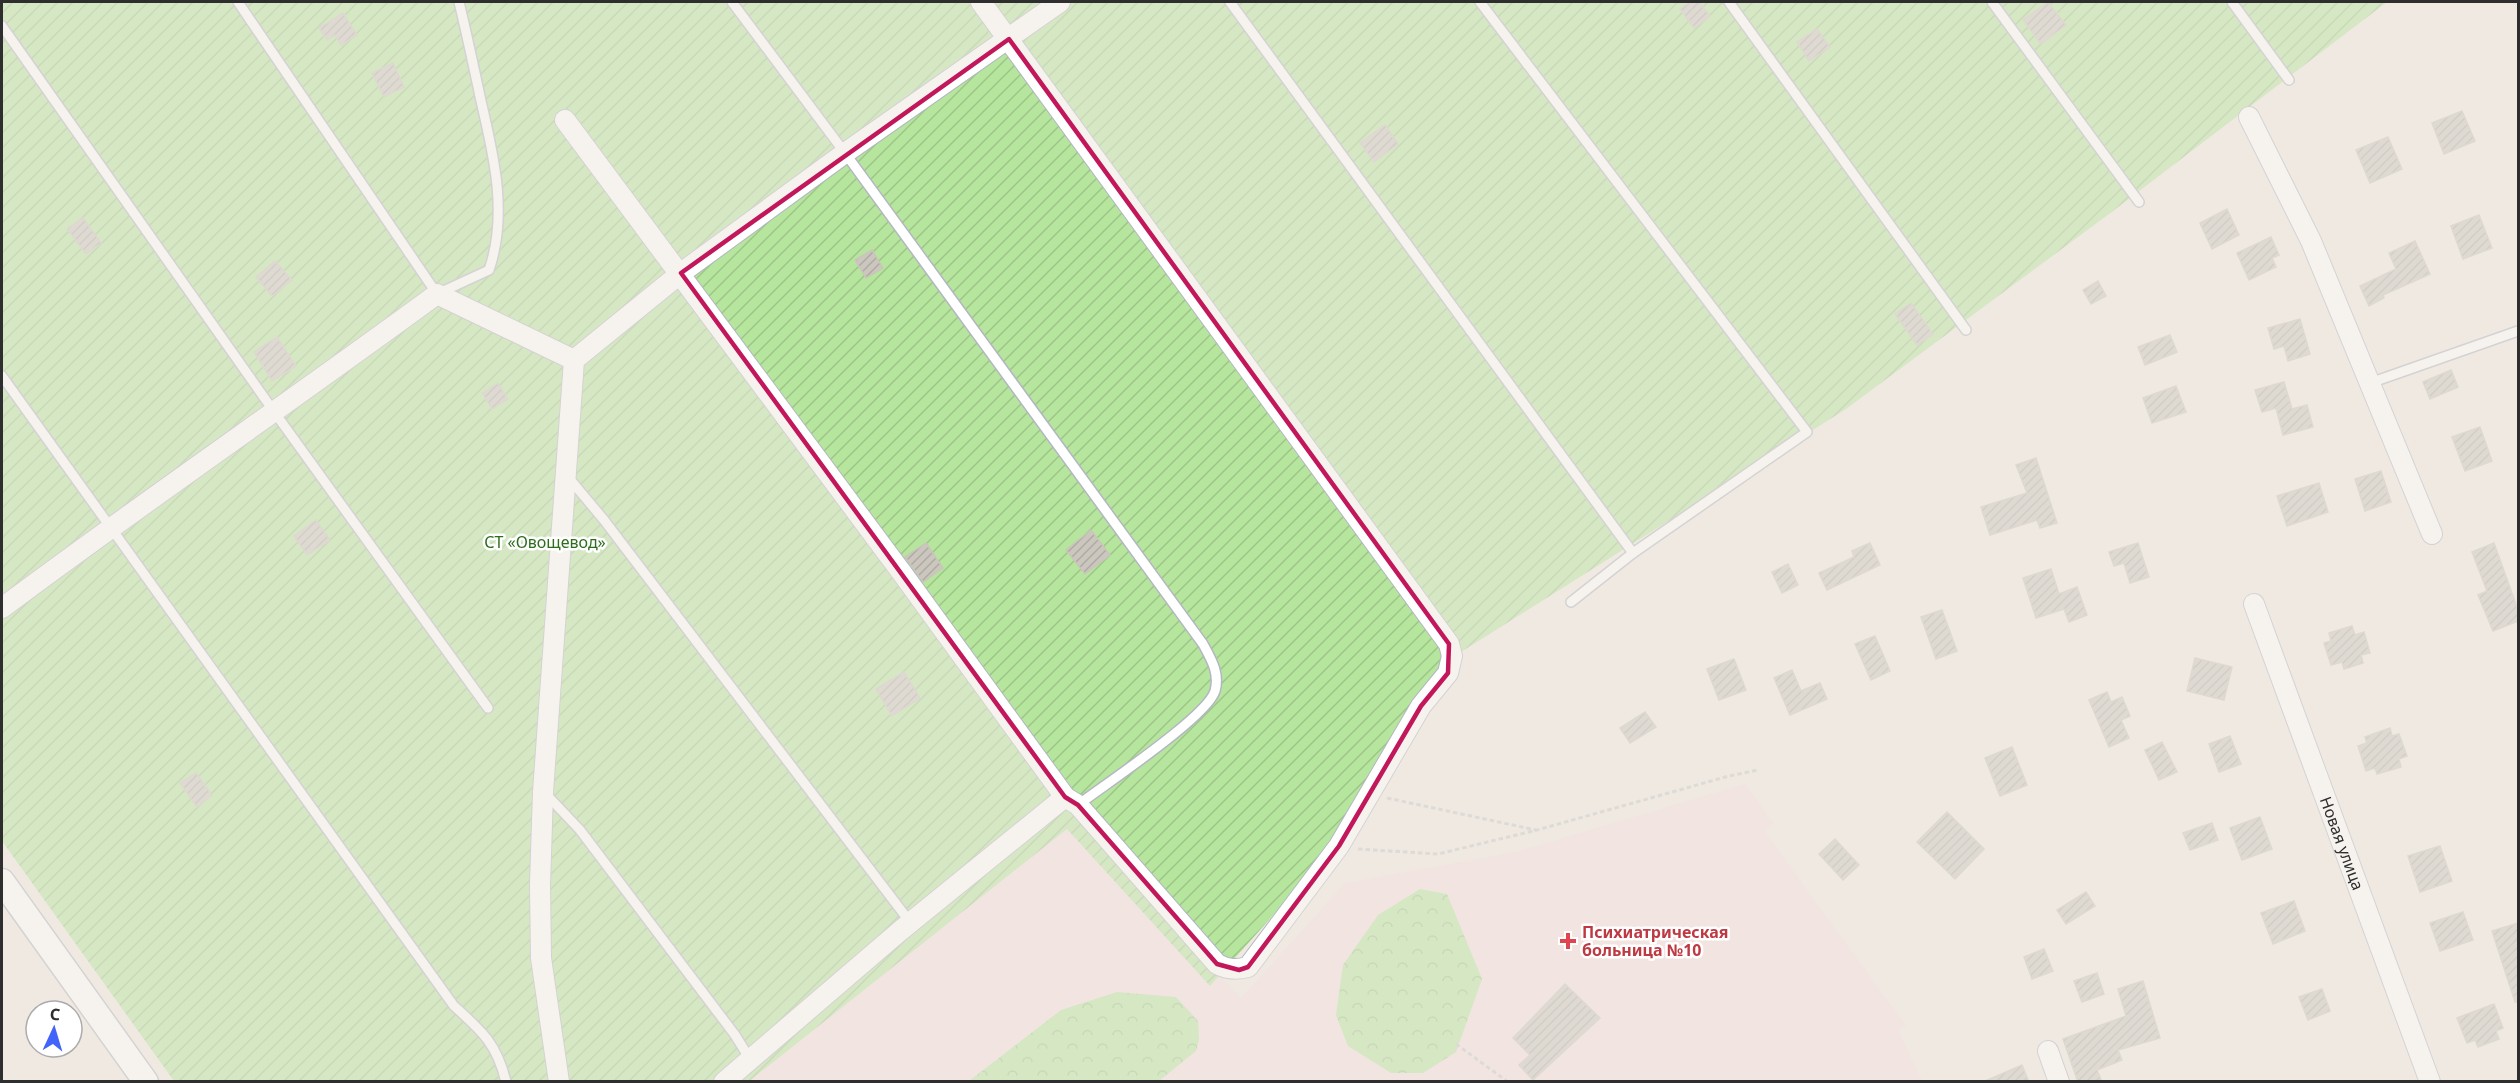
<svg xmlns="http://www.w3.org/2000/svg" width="2520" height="1083" font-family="'Noto Sans',sans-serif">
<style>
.medical{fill:#f5dfe0}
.forest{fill:url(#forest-crowns)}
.garden{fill:url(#garden-furrows)}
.building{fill:url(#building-hatch);stroke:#cbc5ba;stroke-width:1.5}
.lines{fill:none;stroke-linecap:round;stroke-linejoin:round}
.service-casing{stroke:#b4b7c1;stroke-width:12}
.minor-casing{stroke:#b4b7c1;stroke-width:22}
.tertiary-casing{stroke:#b4b7c1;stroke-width:27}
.path{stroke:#c9c9c9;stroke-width:3;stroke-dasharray:4.5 3;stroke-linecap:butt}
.service{stroke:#fff;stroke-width:9}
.minor{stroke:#fff;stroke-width:20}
.tertiary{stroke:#fff;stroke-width:24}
.marked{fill:none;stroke:#c2185b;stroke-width:4.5;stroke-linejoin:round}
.health-dot{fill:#e0444e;stroke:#fff;stroke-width:2}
.labels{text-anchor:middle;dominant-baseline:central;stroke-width:5;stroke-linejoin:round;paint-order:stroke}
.park-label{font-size:16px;fill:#2c6e1b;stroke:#fff}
.street-label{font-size:16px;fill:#2e2e2e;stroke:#fff}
.health-label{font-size:16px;font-weight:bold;fill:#be3a42;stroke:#fff;text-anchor:start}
</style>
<defs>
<pattern id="forest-crowns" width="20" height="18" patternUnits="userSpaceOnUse" patternTransform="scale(1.5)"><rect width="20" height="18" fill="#b6e59e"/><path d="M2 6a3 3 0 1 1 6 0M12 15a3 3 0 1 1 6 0" fill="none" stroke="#9dc588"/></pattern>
<pattern id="garden-furrows" width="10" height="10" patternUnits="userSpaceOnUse" patternTransform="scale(1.5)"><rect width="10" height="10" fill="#b6e59e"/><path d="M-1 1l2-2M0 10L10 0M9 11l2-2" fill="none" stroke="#9dc588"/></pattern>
<pattern id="building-hatch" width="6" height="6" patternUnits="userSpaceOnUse" patternTransform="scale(1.5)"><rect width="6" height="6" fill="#cbc7bf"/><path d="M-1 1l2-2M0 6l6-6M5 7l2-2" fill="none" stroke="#afaba4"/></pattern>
</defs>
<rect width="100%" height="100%" fill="#efe9e1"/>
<polygon class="medical" points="1745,784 1773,823 1765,832 1906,1026 1898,1030 1922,1081 741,1082 1074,814 1241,998 1345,883 1516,852"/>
<g class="forest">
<polygon points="1420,889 1447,894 1482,979 1456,1052 1423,1073 1391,1073 1348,1046 1336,1015 1343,965 1378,915"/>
<polygon points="1117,992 1176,997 1198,1021 1199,1040 1196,1051 1159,1081 969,1081 1061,1010"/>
</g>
<polygon class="garden" points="2,2 2387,2 2113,211 1846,409 1445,662 1319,864 1210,986 1067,829 748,1082 174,1081 2,841"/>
<g class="building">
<polygon points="1690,2 1699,2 1710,16 1694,28 1680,9"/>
<polygon points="2048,2 2066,25 2041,44 2023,20"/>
<polygon points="343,13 357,35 341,45 335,35 327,40 319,28"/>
<polygon points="1817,29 1830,47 1809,61 1797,42"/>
<polygon points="393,63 404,87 384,97 372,73"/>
<polygon points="2462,111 2475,141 2444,154 2432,123"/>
<polygon points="1385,125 1398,144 1374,162 1360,143"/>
<polygon points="2388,137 2402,169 2370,183 2356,150"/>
<polygon points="2227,209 2239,235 2212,249 2200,223"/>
<polygon points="2479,215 2492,248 2463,259 2451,226"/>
<polygon points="83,218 101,243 86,254 67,229"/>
<polygon points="2271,237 2279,255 2272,258 2276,267 2249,280 2237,253"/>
<polygon points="2415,241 2430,274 2383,295 2384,298 2369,306 2360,286 2396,269 2389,253"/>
<polygon points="872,250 883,268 866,278 855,260"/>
<polygon points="275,261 292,280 272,296 256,277"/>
<polygon points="2098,281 2106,296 2091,304 2083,290"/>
<polygon points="1911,303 1933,334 1917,345 1895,314"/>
<polygon points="2300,319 2310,354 2288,361 2284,346 2274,349 2268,328"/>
<polygon points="2170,335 2177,352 2145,365 2138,347"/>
<polygon points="277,337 296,366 272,381 254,352"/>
<polygon points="2451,370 2458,387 2430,399 2423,382"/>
<polygon points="2284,382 2292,409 2307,405 2313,427 2283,435 2276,408 2262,412 2255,390"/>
<polygon points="498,383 508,399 492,409 482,393"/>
<polygon points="2176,386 2186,412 2152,423 2143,398"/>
<polygon points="2480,427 2492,461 2465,471 2452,437"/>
<polygon points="2036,458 2057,523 2040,528 2037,520 1990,535 1981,507 2027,493 2016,465"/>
<polygon points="2381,471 2391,502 2365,511 2355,479"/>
<polygon points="2319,483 2328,512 2287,526 2277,496"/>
<polygon points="316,520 330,540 307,555 294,536"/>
<polygon points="1091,530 1110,555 1085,574 1066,550"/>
<polygon points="926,543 943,568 923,582 905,557"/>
<polygon points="1870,543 1880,565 1827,590 1819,573 1854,557 1852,551"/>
<polygon points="2138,543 2149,577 2130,583 2124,563 2114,566 2109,552"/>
<polygon points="2494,543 2518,610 2518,621 2493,631 2478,595 2487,591 2472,552"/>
<polygon points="1788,564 1798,585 1782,593 1772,572"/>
<polygon points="2051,569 2059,594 2077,587 2087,615 2069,622 2064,609 2036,618 2023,578"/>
<polygon points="1942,610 1957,651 1936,659 1921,617"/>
<polygon points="2352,626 2355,635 2364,632 2370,653 2361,655 2363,663 2344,669 2342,662 2331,665 2324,643 2331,641 2329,633"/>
<polygon points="1875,636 1890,671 1871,680 1855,644"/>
<polygon points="2195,658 2232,667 2224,700 2187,691"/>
<polygon points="1734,659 1746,690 1719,700 1707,669"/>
<polygon points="1792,670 1801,691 1820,683 1827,699 1790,715 1774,678"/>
<polygon points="904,672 920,698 892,716 876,689"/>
<polygon points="2107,692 2111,702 2122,697 2130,716 2121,720 2129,738 2109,747 2089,700"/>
<polygon points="1645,712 1656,727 1630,743 1620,728"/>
<polygon points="2390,728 2392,736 2399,734 2407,756 2399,759 2401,767 2377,774 2375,768 2366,771 2358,746 2367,743 2365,737"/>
<polygon points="2230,736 2241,764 2219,772 2209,744"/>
<polygon points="2162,742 2177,772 2159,780 2145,750"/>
<polygon points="2012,747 2027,785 2000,796 1985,758"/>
<polygon points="196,773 212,795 197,807 180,783"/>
<polygon points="1947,812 1984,849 1955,879 1917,842"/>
<polygon points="2260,817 2272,849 2242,860 2230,828"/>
<polygon points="2212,823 2218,840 2190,850 2183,833"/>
<polygon points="1835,839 1859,865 1843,880 1819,854"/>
<polygon points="2440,846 2452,881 2420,892 2408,856"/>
<polygon points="2086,892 2095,906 2066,924 2057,910"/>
<polygon points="2294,901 2305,931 2273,944 2261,913"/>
<polygon points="2463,912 2473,940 2440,951 2430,923"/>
<polygon points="2518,923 2518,1002 2515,1002 2492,931"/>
<polygon points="2044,949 2053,971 2032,979 2024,957"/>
<polygon points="2097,973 2104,994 2082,1002 2074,981"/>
<polygon points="2143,981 2160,1038 2118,1050 2122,1060 2097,1070 2102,1082 2078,1082 2063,1039 2126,1016 2118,989"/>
<polygon points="1565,984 1600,1018 1533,1080 1519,1065 1530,1055 1513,1038"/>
<polygon points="2322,989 2330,1011 2308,1020 2299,997"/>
<polygon points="2494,1004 2503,1028 2496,1031 2499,1039 2478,1047 2475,1040 2467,1043 2457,1018"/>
<polygon points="2022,1065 2029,1082 1983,1082"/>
</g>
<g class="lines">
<defs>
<g id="service">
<path d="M238,2L437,294L489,270C508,215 494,156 481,101C474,68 467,35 459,2"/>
<path d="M732,2L845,153L1203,644C1211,659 1220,673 1215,691C1207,717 1104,785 1078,805"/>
<polyline points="1230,2 1633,553"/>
<polyline points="1480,2 1807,432 1633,553 1571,602"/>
<polyline points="1729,2 1966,330"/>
<polyline points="1992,2 2139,202"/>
<polyline points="2232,2 2289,80"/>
<polyline points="2,26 275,413 488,708"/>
<path d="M2,376L454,1006C482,1031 497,1044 506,1082"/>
<polyline points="2370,383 2518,331"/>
<polyline points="568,477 604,520 910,922"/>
<polyline points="545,793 580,830 735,1035 750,1059"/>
</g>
<g id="minor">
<polyline points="2249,117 2311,241 2432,534"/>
<path d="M565,120L902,573L1065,797L1078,805L1217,964C1228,970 1237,970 1248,967L1339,846L1421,706L1448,673L1452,656L1449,644L981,2"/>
<path id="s1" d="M2254,604L2430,1082"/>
<path d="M2,608C145,501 293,400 437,294L574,360L681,273L845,153L1060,2"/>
<polyline points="2048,1051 2059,1082"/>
<polyline points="559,1082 541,958 540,885 543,792 574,360"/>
<polyline points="724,1082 900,931 1065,797"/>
</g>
<polyline id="tertiary" points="2,881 146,1082"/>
</defs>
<use href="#service" class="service-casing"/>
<use href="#minor" class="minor-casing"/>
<use href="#tertiary" class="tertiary-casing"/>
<g class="path">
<polyline points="1387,798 1536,830"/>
<polyline points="1358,849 1438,854 1537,830 1729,776 1758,770"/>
<polyline points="1456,1044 1508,1082"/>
</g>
<use href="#service" class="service"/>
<use href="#minor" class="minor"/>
<use href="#tertiary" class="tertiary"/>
</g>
<path d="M0 0H2520V1083H0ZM1009,39L1449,644L1448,673L1421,706L1339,846L1248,967L1239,970L1217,964L1078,805L1065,797L681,273Z" fill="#efe9e1" fill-opacity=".55" fill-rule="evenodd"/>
<path class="marked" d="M1009,39L1449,644L1448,673L1421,706L1339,846L1248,967L1239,970L1217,964L1078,805L1065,797L681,273Z"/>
<path class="health-dot" d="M1565 932h6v6h6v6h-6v6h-6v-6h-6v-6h6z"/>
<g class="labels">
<g class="park-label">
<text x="545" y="542">СТ «Овощевод»</text>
</g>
<g class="street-label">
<text stroke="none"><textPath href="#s1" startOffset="255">Новая улица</textPath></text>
</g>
<g class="health-label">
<text x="1582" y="932">Психиатрическая<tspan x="1582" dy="18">больница №10</tspan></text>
</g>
</g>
<rect width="2520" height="1083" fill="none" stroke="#2e2e2e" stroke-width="6"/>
<g transform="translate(54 1029) rotate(4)"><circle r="28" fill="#ffffff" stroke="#ababab" stroke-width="1.5"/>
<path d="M0-4.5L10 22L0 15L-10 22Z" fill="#4264fb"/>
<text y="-9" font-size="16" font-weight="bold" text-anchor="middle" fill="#2e2e2e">С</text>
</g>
</svg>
